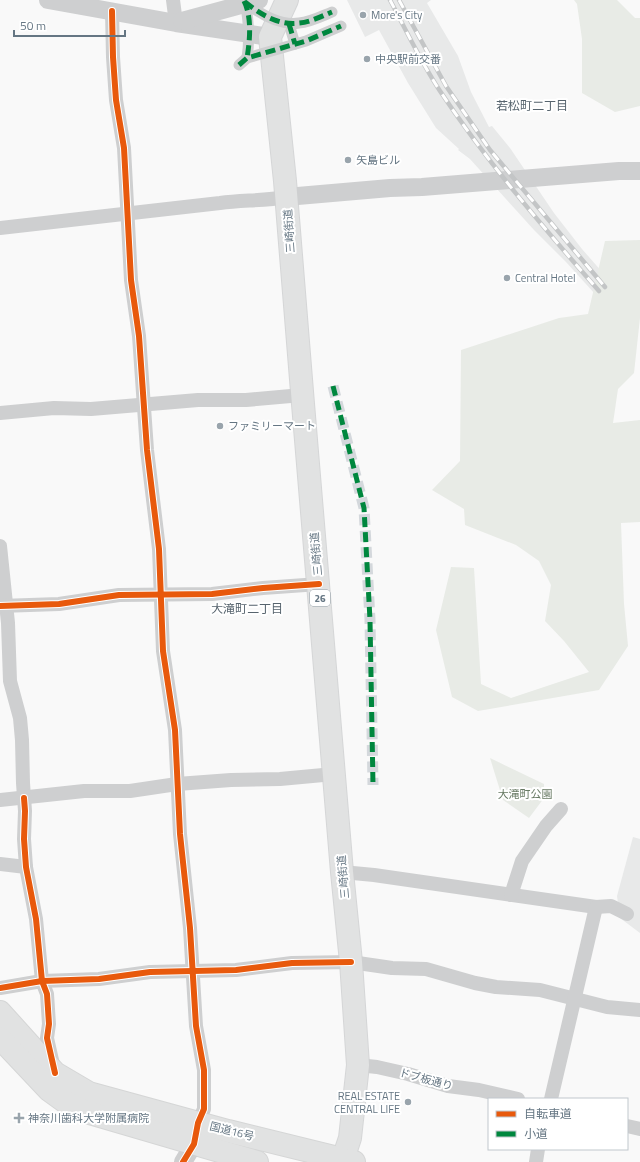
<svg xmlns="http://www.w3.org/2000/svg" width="640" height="1162" font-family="'Titillium Web','Noto Sans JP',sans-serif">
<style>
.built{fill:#e8e9e9}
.green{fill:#e8ebe6}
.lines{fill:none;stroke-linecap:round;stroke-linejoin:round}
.pedestrian-tunnel{stroke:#d4d8dc;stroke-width:11;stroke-dasharray:11 5.5;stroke-linecap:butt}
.primary-casing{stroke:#d5d6d7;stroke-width:24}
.trunk-casing{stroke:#d5d6d6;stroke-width:24}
.pedestrian{stroke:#cecfd0;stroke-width:11}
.minor{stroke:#cecfd0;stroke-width:14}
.tertiary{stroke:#cecfd0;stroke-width:18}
.primary{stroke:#e1e2e2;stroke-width:22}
.trunk{stroke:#e1e2e2;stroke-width:22}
.rail-casing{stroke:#c3c5c6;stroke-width:4.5}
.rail{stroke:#fff;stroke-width:3;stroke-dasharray:9;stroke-linecap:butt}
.pedestrian-bridge{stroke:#cecfd0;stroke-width:11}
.quiet{stroke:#00873e;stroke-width:5;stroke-dasharray:10 5;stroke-linecap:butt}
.cycleway-casing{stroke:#fff;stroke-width:8}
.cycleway{stroke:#e8590c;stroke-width:6}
.poi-dot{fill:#99a4ac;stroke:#fff;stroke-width:1.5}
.labels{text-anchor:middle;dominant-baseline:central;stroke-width:4;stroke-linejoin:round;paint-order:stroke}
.shield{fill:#fff;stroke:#939fa8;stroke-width:1}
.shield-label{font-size:10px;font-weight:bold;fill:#657683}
.poi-label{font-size:11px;fill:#657683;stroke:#fff;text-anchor:start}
.street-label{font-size:11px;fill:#657683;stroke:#fff}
.park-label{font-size:11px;fill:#687a64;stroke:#fff}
.neighbourhood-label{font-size:12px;fill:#57646e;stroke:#fff}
</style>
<rect width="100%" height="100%" fill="#f9f9f9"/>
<g class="built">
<polygon points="347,0 431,0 427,3 458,56 471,92 489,127 492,126 510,148 554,213 582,249 610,281 595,294 566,262 534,230 470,159 458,150 459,149 436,128 408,83 379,30 365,37"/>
<polygon points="633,837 640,839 640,933 620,918 617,896"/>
</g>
<g class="green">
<polygon points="574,0 617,0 635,18 640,18 640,106 615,112 582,93 582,39 577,4"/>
<polygon points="640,240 640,318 634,373 618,389 613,423 640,420 640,522 621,523 624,604 628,646 599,690 478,711 452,697 436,630 451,567 474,568 481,684 511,698 589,672 564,641 545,621 551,585 539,561 516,545 465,525 464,509 432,490 460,461 461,350 559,318 588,314 605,241"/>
<polygon points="490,758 544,784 544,798 529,818 503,800"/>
</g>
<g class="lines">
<polyline class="pedestrian-tunnel" points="333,386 364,508 370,620 373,785"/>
<defs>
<polyline id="primary" points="287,0 270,37 285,181 303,404 342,872 351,962 358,1065 350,1138 342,1162"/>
<g id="trunk">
<polyline points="0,1012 55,1073 89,1093 228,1131 354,1162"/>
<polyline points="0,1038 49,1090 67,1103 86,1112 257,1162"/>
</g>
</defs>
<use href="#primary" class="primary-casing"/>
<use href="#trunk" class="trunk-casing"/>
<polyline class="pedestrian" points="289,24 295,44"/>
<g class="minor">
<polyline points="173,0 176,23"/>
<polyline points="112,11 113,57 116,100 124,148 131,280 139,336 147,450 159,549 163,651 175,730 180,834 190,928 196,1026 204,1070 204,1109 198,1123"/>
<path d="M0,228C73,220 147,211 220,203C242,200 264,201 286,197"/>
<polyline points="0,413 54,408 91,409 198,400 246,400 302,395"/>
<polyline points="0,546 8,623 10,681 20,718 22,740 23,783 25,811 24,839 26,867 36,919 42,981 47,994 49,1024 47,1038 54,1069"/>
<polyline points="0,606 59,604 119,595 212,594 263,588 319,584"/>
<polyline points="0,800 84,791 130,791 177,784 231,780 280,779 334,774"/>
<polyline points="0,864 26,867"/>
<polyline points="342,872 374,875 596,907 611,906 627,914"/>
<polyline points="511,895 522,861 546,826 561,809"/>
<polyline points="0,988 42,981 99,979 150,972 236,970 292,963 351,962 392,968 426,969 475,983 496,987 540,990 607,1007 640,1010"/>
<polyline points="358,1065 377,1067 408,1074 448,1086 479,1090 518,1099"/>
<polyline points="551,1099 596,907"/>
<polyline points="627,1126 640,1129"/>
<polyline points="536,1162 538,1149"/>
</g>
<g class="tertiary">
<polyline points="48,0 176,23 270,37"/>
<polyline points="182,21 259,0"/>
<polyline points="286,197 390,188 422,187 619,171 640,171"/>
<polyline points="183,1162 194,1144 197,1130"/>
</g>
<use href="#primary" class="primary"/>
<use href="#trunk" class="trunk"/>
<defs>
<g id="rail">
<path d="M390,0C406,30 421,62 440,91C487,162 543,227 599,291"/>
<polyline points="399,0 446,86 490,150 605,287"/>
</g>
</defs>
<use href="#rail" class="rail-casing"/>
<use href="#rail" class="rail"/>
<g class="pedestrian-bridge">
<path d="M243,0L245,2C249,21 250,38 247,58"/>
<path d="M245,2C260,14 279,26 299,23C311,22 322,16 332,12"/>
<polyline points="239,65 247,58 306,41 341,26"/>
</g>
<g class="quiet">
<path d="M244,1C252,17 250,40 247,58"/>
<path d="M245,2C260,14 279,26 299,23C311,22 322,16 332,12"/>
<polyline points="289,24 295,44"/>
<polyline points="239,65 247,58 306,41 341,26"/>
<polyline points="333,386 364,508 370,620 373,785"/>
</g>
<defs>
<g id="cycleway">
<polyline points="112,11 113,57 116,100 124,148 131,280 139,336 147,450 159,549 163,651 175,730 180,834 190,928 196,1026 204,1070 204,1109 198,1123 194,1144 183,1162"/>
<polyline points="0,606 59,604 119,595 212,594 263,588 319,584"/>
<polyline points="24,798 25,811 24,839 26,867 36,919 42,981 47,994 49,1024 47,1038 55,1073"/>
<polyline points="0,988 42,981 99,979 150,972 236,970 292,963 351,962"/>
</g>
</defs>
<use href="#cycleway" class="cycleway-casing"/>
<use href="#cycleway" class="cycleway"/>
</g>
<g class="poi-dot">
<circle cx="363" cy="15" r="4"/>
<circle cx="367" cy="59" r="4"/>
<circle cx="348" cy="160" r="4"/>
<circle cx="507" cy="278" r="4"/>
<circle cx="220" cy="426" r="4"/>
<circle cx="408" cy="1102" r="4"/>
<path d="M17 1112h4v4h4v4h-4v4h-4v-4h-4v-4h4z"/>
</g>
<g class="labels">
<rect class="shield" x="310" y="590" width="20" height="16" rx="3"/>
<g class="shield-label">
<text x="320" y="598">26</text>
</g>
<g class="poi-label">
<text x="371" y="15">More's City</text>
<text x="375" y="59">中央駅前交番</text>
<text x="356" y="160">矢島ビル</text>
<text x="515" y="278">Central Hotel</text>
<text x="228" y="426">ファミリーマート</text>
<text x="400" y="1096" text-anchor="end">REAL ESTATE<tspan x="400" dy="13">CENTRAL LIFE</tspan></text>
<text x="28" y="1118">神奈川歯科大学附属病院</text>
</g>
<g class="street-label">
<text transform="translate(289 231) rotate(-94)">三崎街道</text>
<text transform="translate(316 554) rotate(-95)">三崎街道</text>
<text transform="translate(343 877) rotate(-95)">三崎街道</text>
<text transform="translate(426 1079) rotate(15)">ドブ板通り</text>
<text transform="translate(232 1131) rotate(14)">国道16号</text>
</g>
<g class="park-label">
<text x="525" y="794">大滝町公園</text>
</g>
<g class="neighbourhood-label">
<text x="532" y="105">若松町二丁目</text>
<text x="247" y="608">大滝町二丁目</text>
</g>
</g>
<rect x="488" y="1098" width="140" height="52" fill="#ffffff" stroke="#c1c8cd"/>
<rect x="496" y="1111" width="20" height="6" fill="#e8590c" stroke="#c1c8cd"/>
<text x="524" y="1118" font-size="12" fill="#657683">自転車道</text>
<rect x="496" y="1131" width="20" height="6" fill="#00873e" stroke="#c1c8cd"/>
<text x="524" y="1138" font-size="12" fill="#657683">小道</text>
<path d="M14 30v6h111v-6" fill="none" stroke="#657683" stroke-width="2"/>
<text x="20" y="30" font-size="12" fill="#657683" stroke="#ffffff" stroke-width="3" paint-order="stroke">50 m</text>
</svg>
